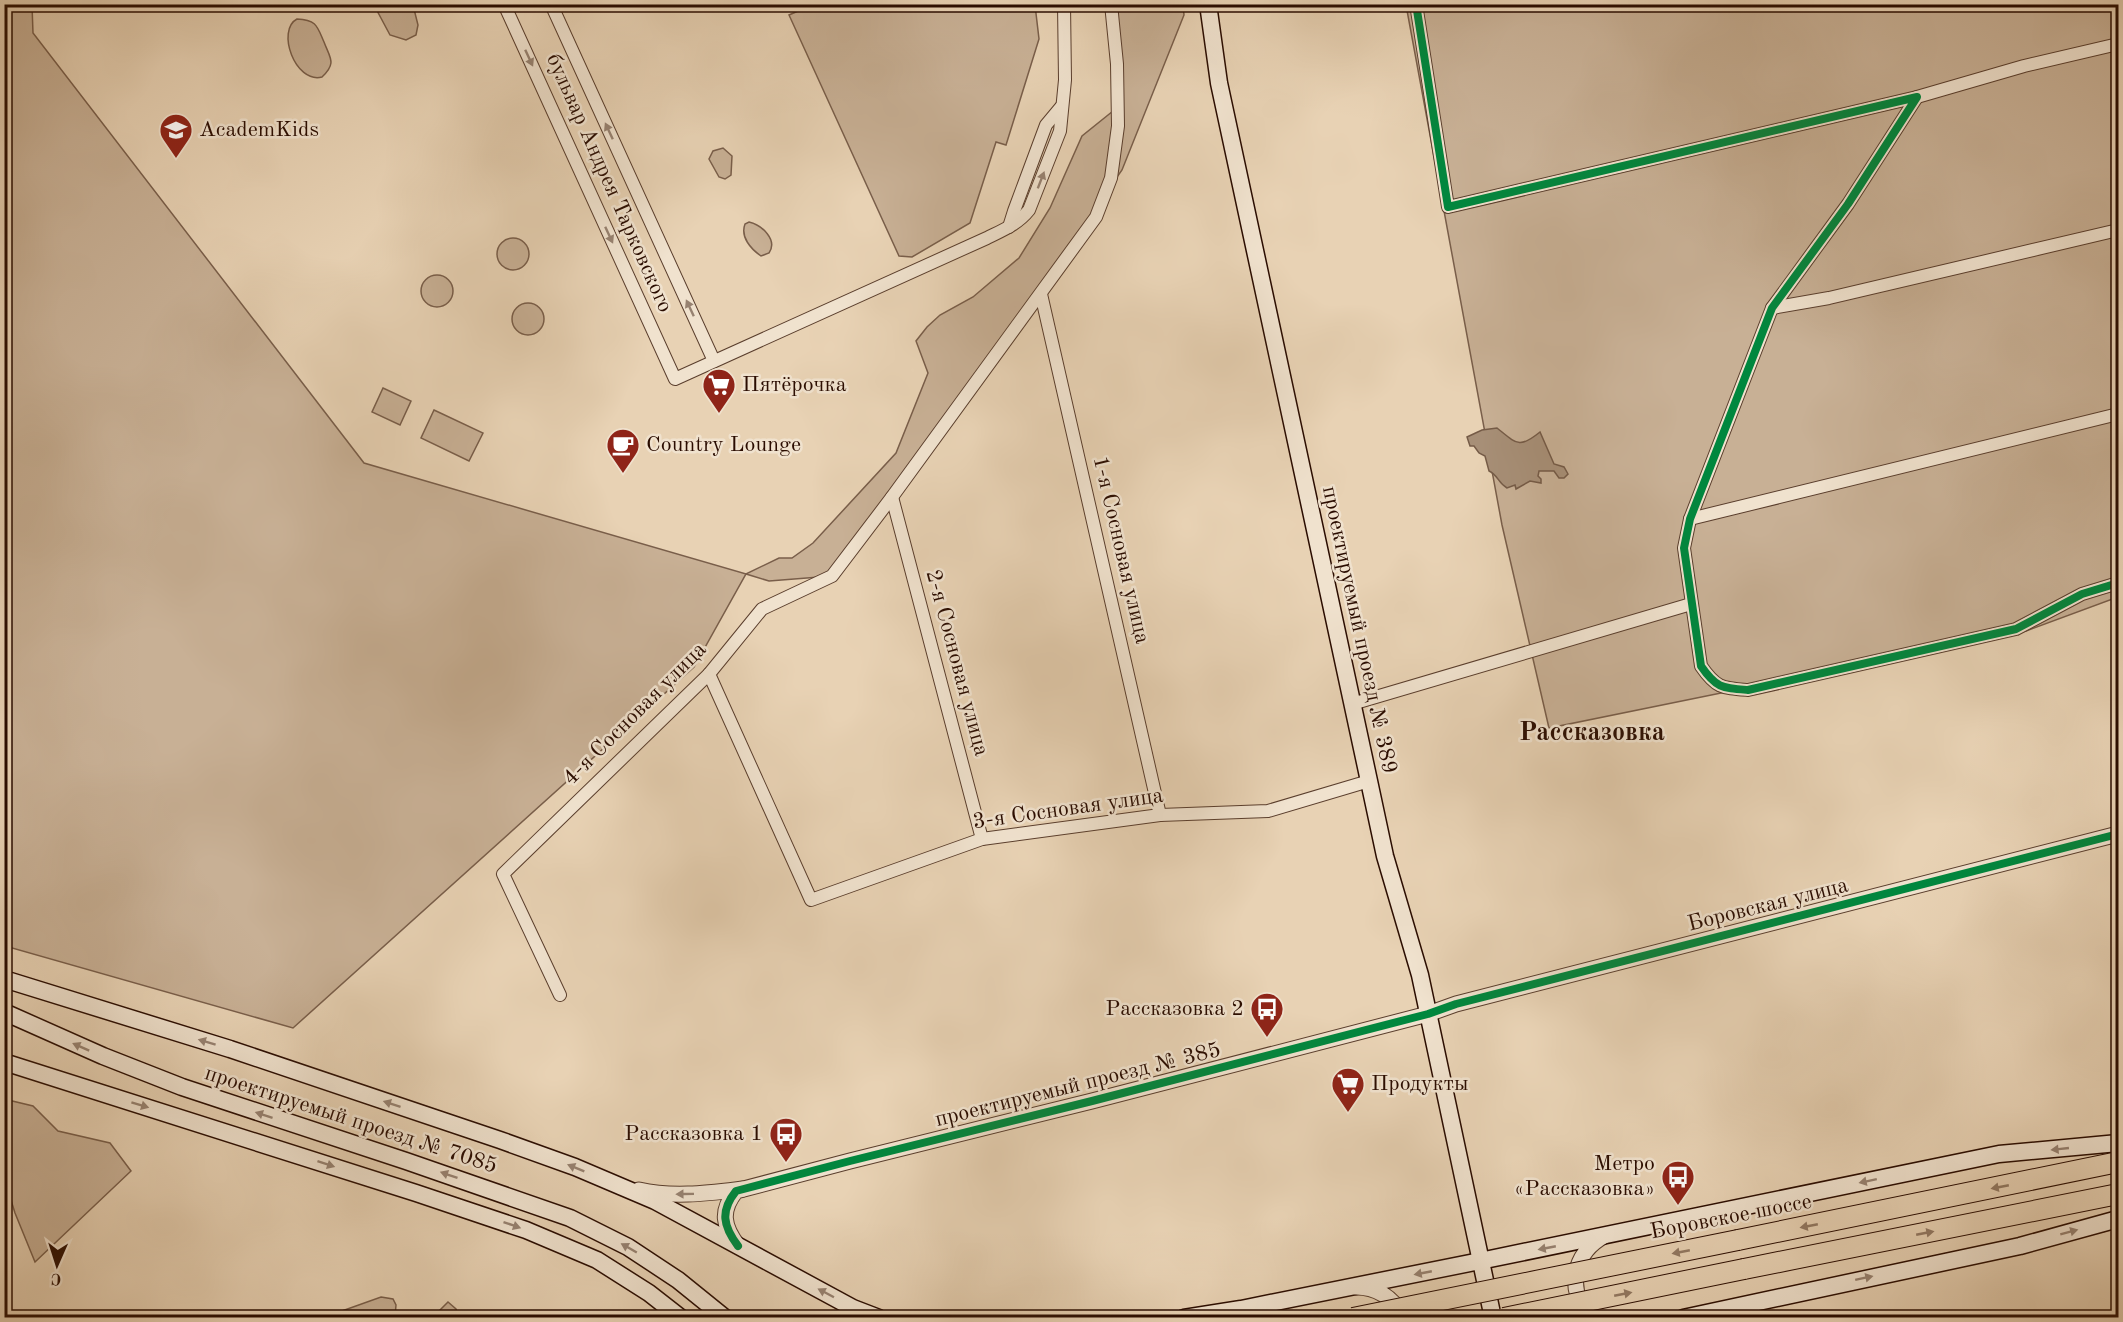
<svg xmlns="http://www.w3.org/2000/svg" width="2123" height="1322" font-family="'Old Standard TT',serif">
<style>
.green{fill:#c8b095;stroke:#795e4a;stroke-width:1.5}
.water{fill:#a78f77;stroke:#755b47;stroke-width:1.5}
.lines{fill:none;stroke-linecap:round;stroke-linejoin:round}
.minor-casing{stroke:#5a3e2d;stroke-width:14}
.tertiary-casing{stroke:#5a3e2d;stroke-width:17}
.secondary-casing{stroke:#2a0c00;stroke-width:19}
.primary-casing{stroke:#2a0c00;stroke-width:22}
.minor{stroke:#f0e2ce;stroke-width:12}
.tertiary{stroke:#f0e2ce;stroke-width:15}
.secondary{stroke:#f0e2ce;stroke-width:16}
.primary{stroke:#e8d2b4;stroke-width:20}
.primary-bridge-casing{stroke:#2a0c00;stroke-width:22;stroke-linecap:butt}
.primary-bridge{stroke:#e8d2b4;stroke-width:20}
.cycleway-casing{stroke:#f0e2ce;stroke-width:11}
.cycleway{stroke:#00873e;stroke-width:8}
.oneway{fill:#978271}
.oneway2{fill:#927963}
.labels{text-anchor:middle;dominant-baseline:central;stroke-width:5;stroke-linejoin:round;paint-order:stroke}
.poi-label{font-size:22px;fill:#2a0c00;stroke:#f0e2ce;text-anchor:start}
.street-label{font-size:22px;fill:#2a0c00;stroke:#f0e2ce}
.quarter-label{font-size:26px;font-weight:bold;fill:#2a0c00;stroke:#f0e2ce}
</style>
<rect width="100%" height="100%" fill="#e8d2b4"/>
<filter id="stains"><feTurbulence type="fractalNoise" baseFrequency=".00333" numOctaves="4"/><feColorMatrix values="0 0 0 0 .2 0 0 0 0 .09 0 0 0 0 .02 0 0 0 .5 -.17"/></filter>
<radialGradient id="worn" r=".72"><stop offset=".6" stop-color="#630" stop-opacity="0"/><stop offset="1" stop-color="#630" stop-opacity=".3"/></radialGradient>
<g class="green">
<polygon points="4,5 32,5 33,33 364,463 746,574 779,558 792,558 813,543 896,453 928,373 916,341 927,327 940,315 973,297 1019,258 1050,208 1082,136 1118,107 1118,5 1183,5 1184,15 1122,170 903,484 832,576 769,581 746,574 694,667 293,1028 5,946"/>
<polygon points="374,5 413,5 418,25 416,35 406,40 390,35"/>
<polygon points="812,5 1035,5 1039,39 1006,145 996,142 970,223 912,257 899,256 789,15"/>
<polygon points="1406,5 2118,5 2118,597 2026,631 1549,728 1502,525"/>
<path d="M297,19C317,20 317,26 324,42C330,58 337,63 322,77C295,84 276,30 297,19Z"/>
<polygon points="723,148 732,156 731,175 725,179 719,177 709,159 713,151"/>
<path d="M749,222C762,225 778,240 769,253L761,256C751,249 740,237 745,224Z"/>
<circle cx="513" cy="254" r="16"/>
<circle cx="437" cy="291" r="16"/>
<circle cx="528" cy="319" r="16"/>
<polygon points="383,388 411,401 400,425 372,412"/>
<polygon points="434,410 483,433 469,461 421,438"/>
<polygon points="4,1099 33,1106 58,1131 110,1143 131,1171 35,1262 15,1213 5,1181"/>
<polygon points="381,1297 393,1299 396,1305 395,1317 325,1317"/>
<polygon points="448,1302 456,1309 459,1317 433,1317"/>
</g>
<path class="water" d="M1497,428C1517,444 1519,449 1540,432L1554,464L1564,467L1568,474L1564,478H1559L1554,471H1539L1538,476L1541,479V483L1530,481L1516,489L1515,485L1507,488C1498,483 1498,475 1489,471L1485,456L1479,453L1474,446H1470L1467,437L1482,430Z"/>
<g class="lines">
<defs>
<g id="minor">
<path d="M504,4L675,379L987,238C1003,230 1018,224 1029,210L1060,131L1065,80L1064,4"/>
<polyline points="551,4 714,361"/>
<path d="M1416,4L1448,207L1917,97L1848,204L1772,308L1690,519L1684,548L1701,666C1716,688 1722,688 1748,690L2016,629L2082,594L2118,583"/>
<polyline points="1917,97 2024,66 2118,44"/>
<polyline points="1009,227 1014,211 1046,125 1061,107"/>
<polyline points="1041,294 1160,815"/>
<polyline points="1772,308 1829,298 2118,230"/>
<polyline points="892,497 982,839"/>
<polyline points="1690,519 2118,414"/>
<polyline points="709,674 811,900 982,839 1160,815 1268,811 1369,781"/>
<polyline points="1352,704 1691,604"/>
<polyline points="560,995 503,874 709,674 762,609 832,576 892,497 1096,217 1111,178 1118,126 1117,64 1111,4"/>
</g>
<g id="tertiary">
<path d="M639,1190C673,1198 709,1193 743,1189"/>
<path d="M738,1246C723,1226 720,1211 736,1191L850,1161L1092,1101L1428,1014L1456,1004L2118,834"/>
<path d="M1356,1287C1376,1287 1392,1297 1402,1315"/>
<path d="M1592,1318C1565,1292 1573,1253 1604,1236"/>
</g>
<g id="secondary">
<polyline points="1208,4 1219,83 1369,781 1385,856 1420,975 1493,1318"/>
<polyline points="4,979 230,1049 500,1140 575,1167 655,1201 853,1308 879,1318"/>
<polyline points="4,1012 103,1056 182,1087 406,1161 570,1218 628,1247 678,1280 725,1318"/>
<polyline points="4,1062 416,1193 526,1230 597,1260 649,1293 681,1318"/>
<polyline points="1184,1318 1241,1309 1480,1261 1999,1154 2118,1143"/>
<polyline points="1683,1318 2020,1246 2118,1219"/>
</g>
<g id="primary">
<polyline points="1738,1240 2118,1162"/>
<polyline points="1744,1269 2118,1194"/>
</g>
</defs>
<use href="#minor" class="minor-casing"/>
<use href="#tertiary" class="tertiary-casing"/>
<use href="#secondary" class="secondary-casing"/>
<use href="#primary" class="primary-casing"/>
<use href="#minor" class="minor"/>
<use href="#tertiary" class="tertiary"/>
<use href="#secondary" class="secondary"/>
<use href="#primary" class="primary"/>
<defs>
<g id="primary-bridge">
<polyline points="1353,1318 1738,1240"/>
<polyline points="1504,1318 1744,1269"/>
</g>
</defs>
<use href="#primary-bridge" class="primary-bridge-casing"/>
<use href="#primary-bridge" class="primary-bridge"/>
<defs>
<g id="cycleway">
<path d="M1416,4L1448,207L1917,97L1848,204L1772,308L1690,519L1684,548L1701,666C1716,688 1722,688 1748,690L2016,629L2082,594L2118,583"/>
<path d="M738,1246C723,1226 720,1211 736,1191L850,1161L1092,1101L1428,1014L1456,1004L2118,834"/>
</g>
</defs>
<use href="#cycleway" class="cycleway-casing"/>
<use href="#cycleway" class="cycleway"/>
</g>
<defs><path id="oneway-solid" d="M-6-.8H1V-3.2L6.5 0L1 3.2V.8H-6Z" transform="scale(1.5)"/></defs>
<g class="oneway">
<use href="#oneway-solid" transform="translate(529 58) rotate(65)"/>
<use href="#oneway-solid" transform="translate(609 131) rotate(-115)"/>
<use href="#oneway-solid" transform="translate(1041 180) rotate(-69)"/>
<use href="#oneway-solid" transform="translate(609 235) rotate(65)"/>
<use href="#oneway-solid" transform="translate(690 308) rotate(-115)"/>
<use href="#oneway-solid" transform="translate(207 1042) rotate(-163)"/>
<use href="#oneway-solid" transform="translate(81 1047) rotate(-156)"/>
<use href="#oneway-solid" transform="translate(392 1104) rotate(-162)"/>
<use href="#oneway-solid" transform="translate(140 1105) rotate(17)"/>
<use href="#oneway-solid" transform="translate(264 1115) rotate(-162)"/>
<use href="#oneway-solid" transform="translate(2060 1149) rotate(174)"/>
<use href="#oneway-solid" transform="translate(326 1164) rotate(18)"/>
<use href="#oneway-solid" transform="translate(576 1168) rotate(-158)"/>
<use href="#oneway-solid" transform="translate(449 1175) rotate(-161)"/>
<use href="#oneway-solid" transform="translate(1868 1181) rotate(168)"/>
<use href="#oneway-solid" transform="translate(685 1194) rotate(179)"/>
<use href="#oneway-solid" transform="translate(512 1225) rotate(19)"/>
<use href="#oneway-solid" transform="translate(2069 1232) rotate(-15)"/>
<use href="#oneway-solid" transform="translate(629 1248) rotate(-150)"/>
<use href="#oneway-solid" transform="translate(1547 1248) rotate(169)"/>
<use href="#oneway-solid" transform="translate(1423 1273) rotate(169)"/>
<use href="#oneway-solid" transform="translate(1864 1278) rotate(-12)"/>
<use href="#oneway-solid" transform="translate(826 1293) rotate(-152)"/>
</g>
<g class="oneway2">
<use href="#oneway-solid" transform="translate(2000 1187) rotate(169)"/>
<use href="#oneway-solid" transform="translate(1809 1226) rotate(169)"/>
<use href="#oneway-solid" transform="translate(1925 1233) rotate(-11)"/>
<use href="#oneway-solid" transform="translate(1681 1252) rotate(169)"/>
<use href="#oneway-solid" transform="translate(1623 1294) rotate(-11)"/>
</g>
<defs>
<symbol id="school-pin" viewBox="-11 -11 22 30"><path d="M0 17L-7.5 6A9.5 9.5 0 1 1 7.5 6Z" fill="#8f2418" stroke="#f0e2ce"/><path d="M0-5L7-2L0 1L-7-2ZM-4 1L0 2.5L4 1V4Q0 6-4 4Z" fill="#fff"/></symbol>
<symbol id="supermarket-pin" viewBox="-11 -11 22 30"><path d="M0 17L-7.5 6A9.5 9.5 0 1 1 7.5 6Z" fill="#8f2418" stroke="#f0e2ce"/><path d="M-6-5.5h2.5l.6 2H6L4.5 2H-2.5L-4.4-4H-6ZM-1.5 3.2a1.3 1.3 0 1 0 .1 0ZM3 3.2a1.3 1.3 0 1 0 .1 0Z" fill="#fff"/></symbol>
<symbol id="cafe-pin" viewBox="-11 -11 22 30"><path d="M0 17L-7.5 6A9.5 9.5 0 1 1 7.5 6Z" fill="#8f2418" stroke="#f0e2ce"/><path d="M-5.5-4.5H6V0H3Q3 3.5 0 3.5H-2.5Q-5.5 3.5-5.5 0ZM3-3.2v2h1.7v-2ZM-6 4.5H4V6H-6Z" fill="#fff"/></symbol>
<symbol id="bus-pin" viewBox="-11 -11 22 30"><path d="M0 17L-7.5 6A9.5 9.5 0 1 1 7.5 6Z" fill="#8f2418" stroke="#f0e2ce"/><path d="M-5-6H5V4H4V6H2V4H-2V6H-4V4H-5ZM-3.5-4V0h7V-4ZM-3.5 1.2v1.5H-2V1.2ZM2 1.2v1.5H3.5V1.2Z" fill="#fff"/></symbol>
</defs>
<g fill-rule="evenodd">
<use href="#school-pin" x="157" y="111" width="38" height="52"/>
<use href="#supermarket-pin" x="700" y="366" width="38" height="52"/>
<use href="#cafe-pin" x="604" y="426" width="38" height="52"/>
<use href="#bus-pin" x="1248" y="990" width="38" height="52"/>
<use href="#supermarket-pin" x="1329" y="1065" width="38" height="52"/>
<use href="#bus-pin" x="767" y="1115" width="38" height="52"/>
<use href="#bus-pin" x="1659" y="1158" width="38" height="52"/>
</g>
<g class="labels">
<g class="poi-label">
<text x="199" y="130">AcademKids</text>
<text x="742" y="385">Пятёрочка</text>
<text x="646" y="445">Country Lounge</text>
<text x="1244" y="1009" text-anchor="end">Рассказовка 2</text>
<text x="1371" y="1084">Продукты</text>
<text x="763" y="1134" text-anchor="end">Рассказовка 1</text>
<text x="1655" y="1164" text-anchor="end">Метро<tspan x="1655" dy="25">«Рассказовка»</tspan></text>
</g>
<g class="street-label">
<text transform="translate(609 183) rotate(66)">бульвар Андрея Тарковского</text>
<text transform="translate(1121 550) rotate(77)">1-я Сосновая улица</text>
<text transform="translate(1359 630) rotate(78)">проектируемый проезд № 389</text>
<text transform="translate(957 663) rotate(75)">2-я Сосновая улица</text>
<text transform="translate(635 714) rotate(-45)">4-я Сосновая улица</text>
<text transform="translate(1068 809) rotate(-8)">3-я Сосновая улица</text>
<text transform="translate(1768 905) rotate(-14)">Боровская улица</text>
<text transform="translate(1078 1085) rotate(-14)">проектируемый проезд № 385</text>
<text transform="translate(351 1120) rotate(18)">проектируемый проезд № 7085</text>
<text transform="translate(1731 1217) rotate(-11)">Боровское шоссе</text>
</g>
<g class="quarter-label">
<text x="1592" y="733">Рассказовка</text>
</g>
</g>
<rect width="2123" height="1322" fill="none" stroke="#e8d2b4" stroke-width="24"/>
<rect x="6" y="6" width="2111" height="1310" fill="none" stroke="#2a0c00" stroke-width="3"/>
<rect x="12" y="12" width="2099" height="1298" fill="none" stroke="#2a0c00" stroke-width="1.5"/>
<g transform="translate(57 1265) rotate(183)" stroke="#f0e2ce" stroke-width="4.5" paint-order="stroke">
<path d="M0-4.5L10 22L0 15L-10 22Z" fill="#2a0c00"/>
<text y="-9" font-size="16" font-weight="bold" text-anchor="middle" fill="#2a0c00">С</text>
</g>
<rect width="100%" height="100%" filter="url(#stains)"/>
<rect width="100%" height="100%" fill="url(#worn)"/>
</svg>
